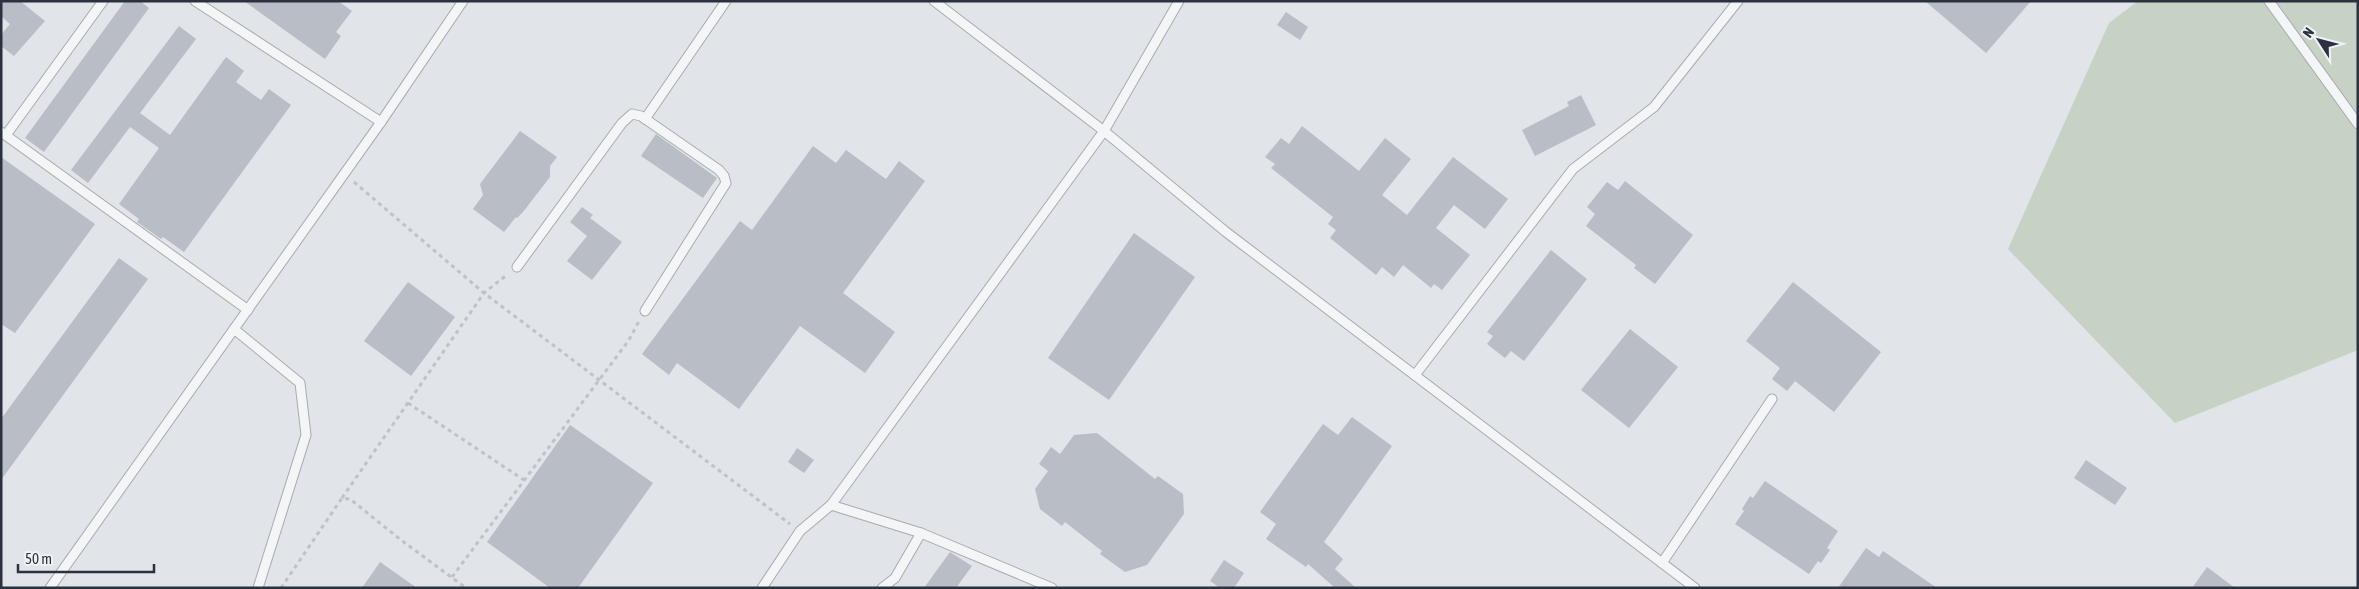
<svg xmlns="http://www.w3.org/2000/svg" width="2359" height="589" font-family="'Asap Condensed',sans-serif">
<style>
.green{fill:#c6d2c3}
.building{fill:#b9bdc5}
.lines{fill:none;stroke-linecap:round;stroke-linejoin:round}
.lane-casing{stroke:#a7abb2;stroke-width:11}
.path{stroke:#bfc2c7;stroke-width:3;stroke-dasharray:4 4;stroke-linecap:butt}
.lane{stroke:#f3f5f7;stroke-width:9}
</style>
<rect width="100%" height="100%" fill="#e1e4e8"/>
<polygon class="green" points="2138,1 2358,1 2358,350 2175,423 2008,249 2109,23"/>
<g class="building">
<polygon points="1,1 20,1 45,21 14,56 1,46 1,35 10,24 1,16"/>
<polygon points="125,1 140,1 149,8 44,152 25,138"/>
<polygon points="244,1 338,1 352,11 336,32 341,36 325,59"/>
<polygon points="1925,1 2031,1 1986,53"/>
<polygon points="1286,12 1308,27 1300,40 1277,25"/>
<polygon points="179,26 196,39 140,113 170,135 226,57 244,71 236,82 261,100 269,89 291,105 184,252 163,237 161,239 137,222 139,219 119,204 159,148 130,127 88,183 71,170"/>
<polygon points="1581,95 1596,125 1535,156 1522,130 1569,106 1567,102"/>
<polygon points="1302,126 1359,171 1385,138 1411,159 1382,195 1407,215 1453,157 1508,199 1485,229 1454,205 1436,228 1470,255 1442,290 1434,284 1431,288 1403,265 1394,277 1382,267 1376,275 1330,238 1336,230 1328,224 1333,217 1271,168 1275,164 1265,157 1281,138 1289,144"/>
<polygon points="520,131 557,157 550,166 550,177 523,212 517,218 516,217 504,232 473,209 483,195 480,184"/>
<polygon points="656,134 717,178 703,198 641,156"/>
<polygon points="813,146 836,163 846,150 886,179 899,161 925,181 843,293 895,332 865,373 800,326 739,409 677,363 669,375 642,354 740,221 752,230"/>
<polygon points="1,157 95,224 15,333 1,324"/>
<polygon points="1625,181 1693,235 1655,284 1634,268 1636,265 1586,226 1595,214 1587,207 1607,182 1618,190"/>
<polygon points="582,207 593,215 590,218 622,242 592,280 567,261 587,236 570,222"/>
<polygon points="1134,233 1195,277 1109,400 1048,358"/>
<polygon points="1551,250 1587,279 1524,361 1511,351 1505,358 1487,344 1493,336 1487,332"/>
<polygon points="119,258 148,279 1,480 1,419"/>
<polygon points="408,282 455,317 411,376 364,341"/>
<polygon points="1793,282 1881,352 1834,412 1795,381 1787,391 1772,379 1780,368 1746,341"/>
<polygon points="1630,329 1678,367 1629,428 1581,390"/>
<polygon points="1352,417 1392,446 1324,542 1343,559 1335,569 1356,588 1335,588 1308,564 1306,567 1266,539 1276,524 1260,512 1323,424 1338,435"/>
<polygon points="570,425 653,483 578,588 550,588 487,542"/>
<polygon points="1097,433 1155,479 1158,476 1183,494 1184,514 1147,565 1125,572 1100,554 1102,551 1065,522 1062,526 1040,509 1035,489 1048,471 1039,464 1051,447 1060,454 1074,435"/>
<polygon points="797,448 814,460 804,473 788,462"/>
<polygon points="2086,460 2127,488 2115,505 2074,478"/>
<polygon points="1765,481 1838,531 1827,548 1830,550 1821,563 1818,561 1809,574 1735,524 1744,511 1742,509 1750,496 1753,498"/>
<polygon points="1866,548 1879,557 1883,551 1937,588 1838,588"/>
<polygon points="950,552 972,566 956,588 924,588"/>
<polygon points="1224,560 1244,573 1234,588 1220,588 1210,581"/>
<polygon points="380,562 417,588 362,588"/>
<polygon points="2207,567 2235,588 2192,588"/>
</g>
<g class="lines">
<defs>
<g id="lane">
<polyline points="195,1 381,122"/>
<polyline points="934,1 1104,131 1226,232 1695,588"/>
<polyline points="2269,1 2358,124"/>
<polyline points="645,119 726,1"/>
<polyline points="1,132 248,310"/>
<polyline points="6,135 103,1"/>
<polyline points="517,267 622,123 632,114 641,116 719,170 724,176 726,183 645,311"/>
<polyline points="234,329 300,383 306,435 258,588"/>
<polyline points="1415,375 1573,169 1654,107 1738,1"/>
<polyline points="831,505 921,533 895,578 882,588"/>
<polyline points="921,533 1052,588"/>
<polyline points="1662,563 1772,399"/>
<polyline points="50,588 381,122 463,1"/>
<polyline points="762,588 800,531 831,505 1104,131 1179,1"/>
</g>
</defs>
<use href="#lane" class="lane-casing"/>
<g class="path">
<polyline points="354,182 484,293 790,524"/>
<polyline points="408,403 524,480"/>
<polyline points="342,498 484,293 508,274"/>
<polyline points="452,577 629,340 639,321"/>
<polyline points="281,588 342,498 350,499 401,540 466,588"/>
</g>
<use href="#lane" class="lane"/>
</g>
<rect width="2359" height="589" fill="none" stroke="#2b313f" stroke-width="5"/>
<g transform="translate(2319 40) rotate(306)" stroke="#f0f3f6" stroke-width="4" paint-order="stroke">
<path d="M0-4L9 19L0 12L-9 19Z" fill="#2b313f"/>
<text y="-8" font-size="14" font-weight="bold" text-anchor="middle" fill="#2b313f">N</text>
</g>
<path d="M18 564v8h136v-8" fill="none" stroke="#2b313f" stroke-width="2.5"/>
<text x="25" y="564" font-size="15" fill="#2b313f" stroke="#f0f3f6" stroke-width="4" paint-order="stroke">50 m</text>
</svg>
